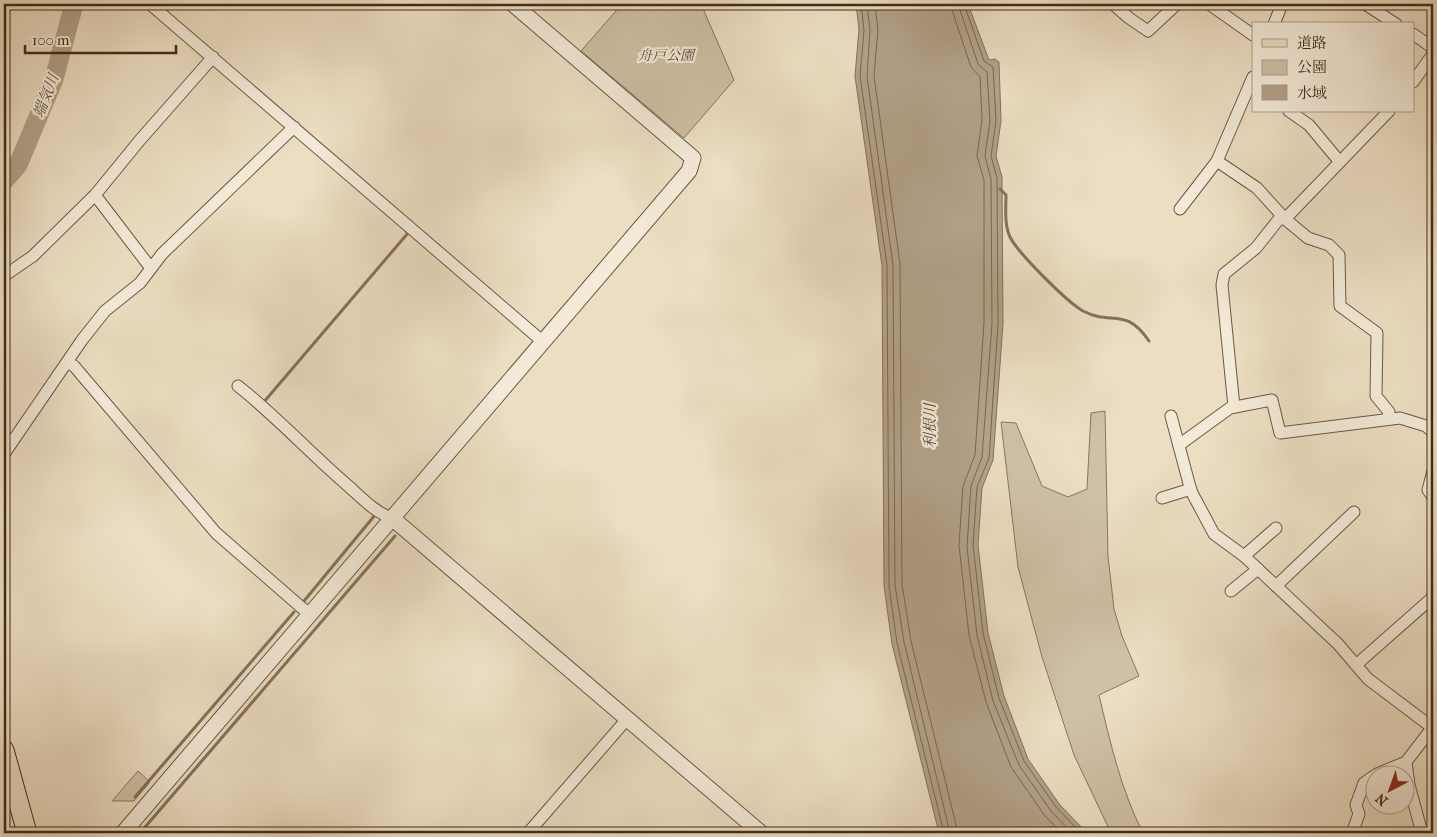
<svg xmlns="http://www.w3.org/2000/svg" width="1437" height="837" font-family="'IM FELL French Canon','Noto Serif JP',serif">
<style>
.green{fill:#cfc0a6;stroke:#88765e}
.water{fill:#b2a189;stroke:#85725b}
.lines{fill:none;stroke-linecap:round;stroke-linejoin:round}
.shore{stroke:#7a6650;stroke-width:1}
.stream{stroke:#85725b;stroke-width:3}
.river{stroke:#b2a189;stroke-width:19}
.minor-casing{stroke:#6c5842;stroke-width:13}
.tertiary-casing{stroke:#6c5842;stroke-width:17}
.primary-casing{stroke:#412c17;stroke-width:21}
.minor{stroke:#f3ead8;stroke-width:11}
.tertiary{stroke:#f3ead8;stroke-width:15}
.primary{stroke:#ecdec3;stroke-width:19}
.labels{text-anchor:middle;dominant-baseline:central;stroke-width:4.5;stroke-linejoin:round;paint-order:stroke}
.park-label{font-size:14px;font-style:italic;fill:#5d4a34;stroke:#f3ead8}
.water-label{font-size:15px;font-style:italic;fill:#5d4934;stroke:#f3ead8}
</style>
<rect width="100%" height="100%" fill="#ecdec3"/>
<filter id="stains"><feTurbulence type="fractalNoise" baseFrequency=".004" numOctaves="4"/><feColorMatrix values="0 0 0 0 .2 0 0 0 0 .09 0 0 0 0 .02 0 0 0 .5 -.17"/></filter>
<radialGradient id="worn" r=".72"><stop offset=".6" stop-color="#630" stop-opacity="0"/><stop offset="1" stop-color="#630" stop-opacity=".3"/></radialGradient>
<g class="green">
<polygon points="622,4 701,4 734,80 684,138 581,51"/>
<path d="M1105,411L1108,556L1114,609L1122,636L1139,676L1099,695C1110,742 1121,790 1143,833H1111L1074,755L1042,657L1018,567L1001,422L1016,423L1042,486L1068,497L1087,489L1091,413Z"/>
<polygon points="138,771 150,782 134,801 112,801"/>
</g>
<polygon class="water" points="856,4 968,4 989,60 995,59 999,62 1001,121 996,156 1002,177 1003,324 993,460 982,488 978,545 988,633 1004,696 1028,759 1060,805 1087,833 940,833 938,829 892,644 884,586 882,266 855,76 859,29"/>
<g class="lines">
<g class="shore">
<polyline points="861,4 864,30 860,76 887,265 889,586 897,643 944,833"/>
<polyline points="867,4 870,30 867,76 893,265 895,585 904,642 950,833"/>
<polyline points="875,4 878,30 874,76 900,264 902,584 911,641 958,833"/>
<polyline points="950,4 971,67 980,77 982,120 977,156 984,180 984,323 975,455 963,486 959,545 969,635 986,702 1011,767 1045,816 1062,833"/>
<polyline points="958,4 978,64 987,72 990,121 985,156 991,179 992,324 982,457 971,486 967,547 977,635 993,701 1019,765 1051,811 1072,833"/>
<polyline points="964,4 984,61 993,67 996,121 991,156 997,178 998,324 989,458 977,487 973,545 983,633 999,698 1024,761 1056,807 1081,833"/>
</g>
<g class="stream">
<path d="M1000,189L1006,195C1006,208 1004,224 1010,237C1018,253 1067,302 1083,311C1112,326 1125,306 1149,341"/>
<polyline points="263,403 408,233 406,231"/>
<polyline points="304,601 375,515 373,514"/>
<polyline points="135,797 294,612"/>
<polyline points="140,833 395,536"/>
</g>
<polyline class="river" points="4,181 18,165 54,79 74,4"/>
<defs>
<g id="minor">
<polyline points="150,4 542,341"/>
<polyline points="1113,4 1129,18 1148,31 1177,4"/>
<polyline points="1209,4 1253,35"/>
<polyline points="1365,4 1396,24"/>
<polyline points="1274,24 1282,4"/>
<polyline points="1413,34 1433,48"/>
<polyline points="1413,82 1433,54"/>
<polyline points="1289,111 1309,125 1339,161"/>
<polyline points="1217,161 1257,188 1285,219 1308,238 1329,245 1339,255 1340,306 1377,333 1376,396 1389,412 1388,418"/>
<polyline points="95,195 150,267"/>
<polyline points="1180,209 1217,161 1253,77"/>
<polyline points="4,276 33,256 95,195 140,140 213,57"/>
<polyline points="68,363 74,366 216,533 309,614"/>
<path d="M238,386C276,416 309,452 346,484C361,497 374,512 392,518"/>
<polyline points="1234,407 1222,285 1224,274 1256,248 1279,219 1285,219 1389,111"/>
<polyline points="1171,416 1191,491 1214,534 1244,556 1338,644 1368,679 1433,728"/>
<polyline points="1179,445 1230,408 1272,400 1280,433 1400,418 1426,426 1433,432"/>
<polyline points="4,454 82,340 105,311 140,283 162,254 294,127"/>
<polyline points="1433,471 1428,490 1433,497"/>
<polyline points="1162,498 1191,489"/>
<polyline points="1244,556 1276,528"/>
<polyline points="1276,586 1354,512"/>
<polyline points="1231,591 1258,569"/>
<polyline points="1356,665 1433,597"/>
<polyline points="1406,762 1409,785 1422,833"/>
<polyline points="1377,774 1406,762 1432,728"/>
<polyline points="528,833 627,719"/>
<polyline points="1352,833 1359,814 1356,805 1364,783 1374,776"/>
</g>
<g id="tertiary">
<polyline points="392,518 761,833"/>
<polyline points="123,833 689,171 693,158 513,4"/>
</g>
<polyline id="primary" points="4,750 27,833"/>
</defs>
<use href="#minor" class="minor-casing"/>
<use href="#tertiary" class="tertiary-casing"/>
<use href="#primary" class="primary-casing"/>
<use href="#minor" class="minor"/>
<use href="#tertiary" class="tertiary"/>
<use href="#primary" class="primary"/>
</g>
<g class="labels">
<g class="park-label">
<text x="666" y="55">舟戸公園</text>
</g>
<g class="water-label">
<text transform="translate(46 96) rotate(-69)">端気川</text>
<text transform="translate(930 426) rotate(-90)">利根川</text>
</g>
</g>
<rect width="1437" height="837" fill="none" stroke="#ecdec3" stroke-width="20"/>
<rect x="5" y="5" width="1427" height="827" fill="none" stroke="#412c17" stroke-width="2.5"/>
<rect x="10" y="10" width="1417" height="817" fill="none" stroke="#412c17"/>
<rect x="1252" y="22" width="162" height="90" fill="#f3ead8" stroke="#ac9e8b"/>
<rect x="1262" y="39" width="25" height="8" fill="#ecdec3" stroke="#ac9e8b"/>
<text x="1297" y="48" font-size="15" fill="#412c17">道路</text>
<rect x="1262" y="60" width="25" height="15" fill="#cfc0a6" stroke="#ac9e8b"/>
<text x="1297" y="72" font-size="15" fill="#412c17">公園</text>
<rect x="1262" y="85" width="25" height="15" fill="#b2a189" stroke="#ac9e8b"/>
<text x="1297" y="98" font-size="15" fill="#412c17">水域</text>
<g transform="translate(1390 790) rotate(221)"><circle r="24" fill="#f3ead8" stroke="#ac9e8b"/>
<path d="M0-4L9 19L0 12L-9 19Z" fill="#8f2418"/>
<text y="-8" font-size="14" font-weight="bold" text-anchor="middle" fill="#412c17">N</text>
</g>
<path d="M25 45v8h151v-8" fill="none" stroke="#412c17" stroke-width="2.5"/>
<text x="32" y="45" font-size="15" fill="#412c17" stroke="#f3ead8" stroke-width="4" paint-order="stroke">100 m</text>
<rect width="100%" height="100%" filter="url(#stains)"/>
<rect width="100%" height="100%" fill="url(#worn)"/>
</svg>
